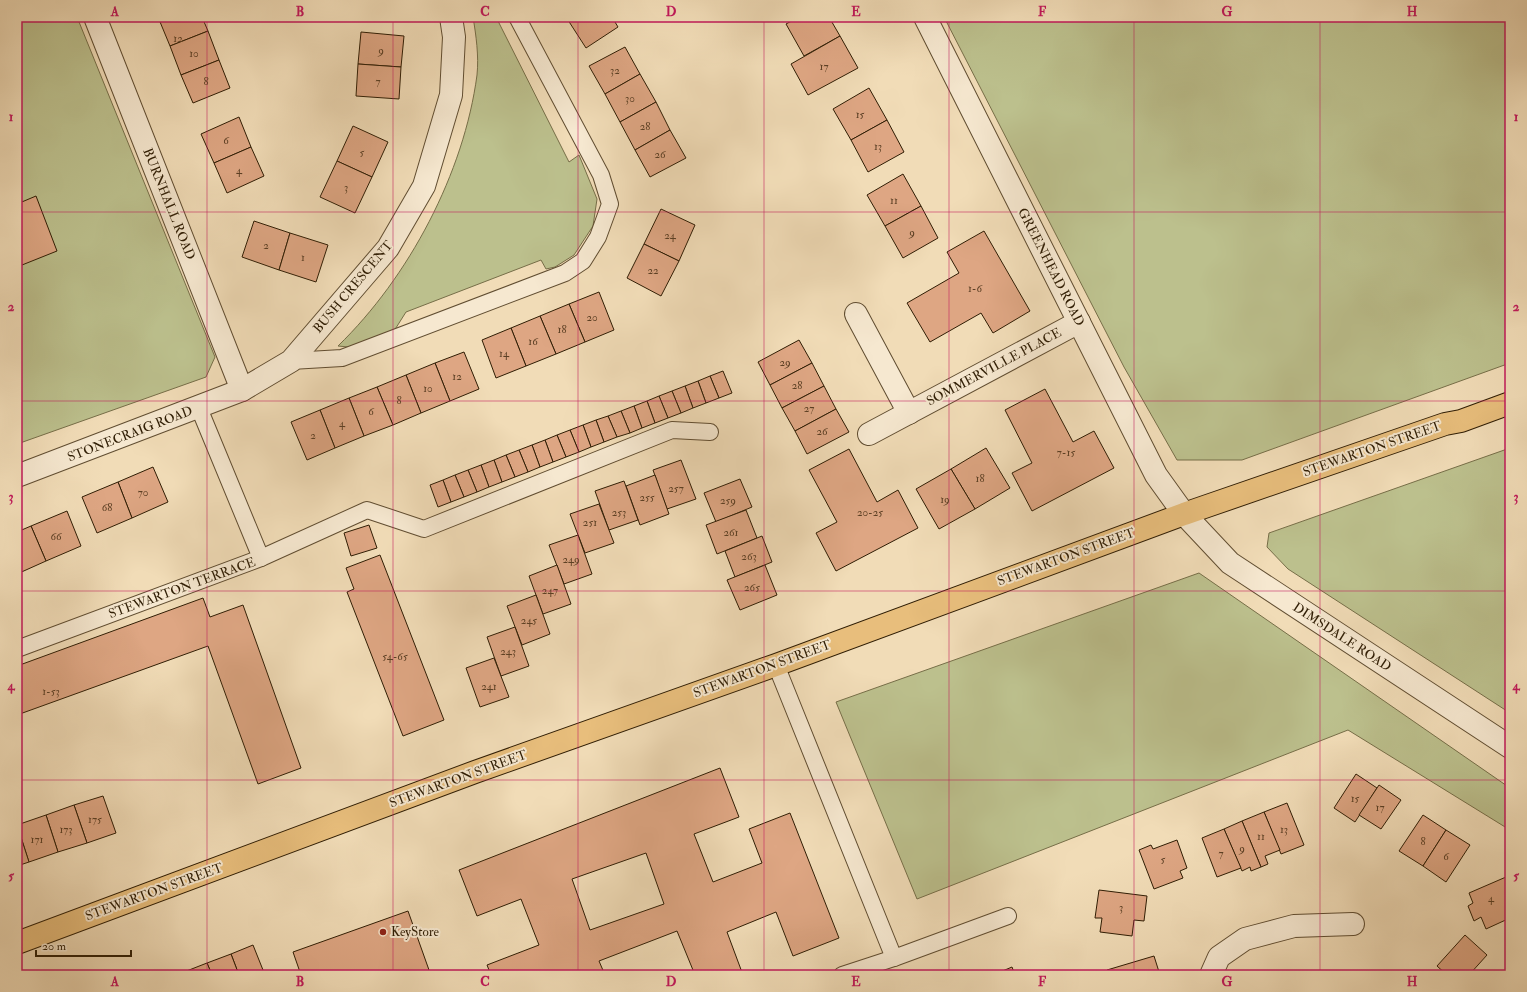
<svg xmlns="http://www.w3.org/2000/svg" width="1527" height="992" font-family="'IM FELL Double Pica',serif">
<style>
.green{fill:#bcc08d;stroke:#766e48}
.building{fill:#dea683;stroke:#2f1d04;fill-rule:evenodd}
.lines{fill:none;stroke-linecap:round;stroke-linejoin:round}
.service-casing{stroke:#604d31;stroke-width:18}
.minor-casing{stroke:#604d31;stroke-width:24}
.tertiary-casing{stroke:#604d31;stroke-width:24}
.primary-casing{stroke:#2f1d04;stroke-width:24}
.service{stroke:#f6e8d0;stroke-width:16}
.minor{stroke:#f6e8d0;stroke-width:22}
.tertiary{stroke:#f6e8d0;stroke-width:22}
.primary{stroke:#e8be7c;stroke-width:22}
.grid{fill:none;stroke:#c2185b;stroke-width:1;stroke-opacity:0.55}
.poi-dot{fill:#8f2418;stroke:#f6e8d0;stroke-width:1.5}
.labels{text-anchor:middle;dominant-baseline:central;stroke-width:4;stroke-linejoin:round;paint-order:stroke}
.number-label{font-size:11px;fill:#5b3f24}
.street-label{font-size:13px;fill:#2f1d04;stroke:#f6e8d0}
.poi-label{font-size:13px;fill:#2f1d04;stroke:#f6e8d0;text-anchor:start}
.neatline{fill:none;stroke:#c2185b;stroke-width:1.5}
.grid-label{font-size:13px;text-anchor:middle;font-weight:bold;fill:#c2185b}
</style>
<rect width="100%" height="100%" fill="#f1dcb7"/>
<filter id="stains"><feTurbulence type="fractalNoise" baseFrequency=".005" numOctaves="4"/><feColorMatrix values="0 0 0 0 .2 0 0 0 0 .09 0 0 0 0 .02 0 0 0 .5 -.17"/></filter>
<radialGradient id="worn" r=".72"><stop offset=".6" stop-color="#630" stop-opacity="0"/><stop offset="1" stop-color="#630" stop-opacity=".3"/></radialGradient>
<g class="green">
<polygon points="17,17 77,17 215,357 206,377 20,443 17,442"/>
<path d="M473,17H496L569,162L579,155L597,199L593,226L574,255L555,267L546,269L541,260L406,312L394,331L348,347L338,346C409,277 464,173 477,75C479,56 476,35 473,17Z"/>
<polygon points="944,17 1510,17 1510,363 1242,460 1177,460 1124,367"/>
<polygon points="1510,448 1510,713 1288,569 1267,547 1269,533"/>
<polygon points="1199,573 1510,788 1510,830 1348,730 917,899 836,702"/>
</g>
<g class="building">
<polygon points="158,17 202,17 208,31 170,46"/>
<polygon points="566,17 612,17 618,27 586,48"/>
<polygon points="799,17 829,17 840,36 804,56 786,24"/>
<polygon points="208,31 219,60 181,75 170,46"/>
<polygon points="361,32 404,36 401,67 358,64"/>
<polygon points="840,36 858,68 808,95 791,64"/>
<polygon points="625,47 640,74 605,94 589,66"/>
<polygon points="219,60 230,88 193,103 181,75"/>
<polygon points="358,64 401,67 399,99 356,96"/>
<polygon points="640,74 656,102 620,122 605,94"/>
<polygon points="869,88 887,120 851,140 833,109"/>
<polygon points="656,102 670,130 635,150 620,122"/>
<polygon points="239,117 251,147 214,163 201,134"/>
<polygon points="887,120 904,152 868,172 851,140"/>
<polygon points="353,126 388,142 372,177 337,161"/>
<polygon points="670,130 686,158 650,177 635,150"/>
<polygon points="251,147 264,176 227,193 214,163"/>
<polygon points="337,161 372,177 355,213 320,197"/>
<polygon points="903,174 921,206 885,226 867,195"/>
<polygon points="36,196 57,251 17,267 17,204"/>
<polygon points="921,206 938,238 903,258 885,226"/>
<polygon points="661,209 695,225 679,261 644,244"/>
<polygon points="254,221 290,233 279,270 242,257"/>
<polygon points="984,231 1030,311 993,333 981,313 930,342 907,303 959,273 947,252"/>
<polygon points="290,233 328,245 316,282 279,270"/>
<polygon points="644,244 679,261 661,296 627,278"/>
<polygon points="599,292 614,330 585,342 569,304"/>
<polygon points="569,304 585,342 556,354 540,316"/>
<polygon points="540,316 556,354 526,366 511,328"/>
<polygon points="511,328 526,366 496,378 482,340"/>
<polygon points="799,340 812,363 770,385 758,362"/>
<polygon points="464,352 479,389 450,401 435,363"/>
<polygon points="435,363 450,401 421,413 406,375"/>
<polygon points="812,363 824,386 782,408 770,385"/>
<polygon points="723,371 732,393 719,398 710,376"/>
<polygon points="406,375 421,413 393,425 377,387"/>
<polygon points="710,376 719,398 706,403 698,381"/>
<polygon points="698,381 706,403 693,408 685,386"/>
<polygon points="685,386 693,408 681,413 672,391"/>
<polygon points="824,386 836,409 795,431 782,408"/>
<polygon points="377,387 393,425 364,436 349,398"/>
<polygon points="1045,389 1073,442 1094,431 1114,468 1032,511 1012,473 1032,463 1005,410"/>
<polygon points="672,391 681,413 668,418 659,396"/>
<polygon points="659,396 668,418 655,423 647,401"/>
<polygon points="349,398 364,436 335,448 320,410"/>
<polygon points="647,401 655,423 642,428 634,406"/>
<polygon points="634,406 642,428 630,433 621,411"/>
<polygon points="836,409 849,432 807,454 795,431"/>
<polygon points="320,410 335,448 307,460 291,422"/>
<polygon points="621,411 630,433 617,437 608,416"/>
<polygon points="608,416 617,437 604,442 596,420"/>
<polygon points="596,420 604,442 591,447 583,425"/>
<polygon points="583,425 591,447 579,452 570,430"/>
<polygon points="570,430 579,452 566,457 557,435"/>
<polygon points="557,435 566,457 553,462 545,440"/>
<polygon points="545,440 553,462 540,467 532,445"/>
<polygon points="532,445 540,467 528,472 519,450"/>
<polygon points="986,448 1010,488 975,509 951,469"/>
<polygon points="849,449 877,502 898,490 918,528 836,571 816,533 837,522 809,470"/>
<polygon points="519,450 528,472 515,477 506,455"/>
<polygon points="506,455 515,477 502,482 494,460"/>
<polygon points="494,460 502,482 489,487 481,465"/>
<polygon points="681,460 696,499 667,509 653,470"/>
<polygon points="481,465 489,487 477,492 468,470"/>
<polygon points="153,467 168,502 132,518 118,482"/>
<polygon points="951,469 975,509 939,529 916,489"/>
<polygon points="468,470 477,492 464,497 455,475"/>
<polygon points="455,475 464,497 451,502 443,480"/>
<polygon points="655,475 669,514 640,525 626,486"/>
<polygon points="740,479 752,507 716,522 704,493"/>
<polygon points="443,480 451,502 438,507 430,485"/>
<polygon points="624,481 638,520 609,530 595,491"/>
<polygon points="118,482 132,518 97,533 82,497"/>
<polygon points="599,504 614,543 585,553 570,514"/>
<polygon points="746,510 757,538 717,554 706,525"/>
<polygon points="67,511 81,546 46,561 31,526"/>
<polygon points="369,525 377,548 351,556 344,533"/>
<polygon points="31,526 46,561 17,574 17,532"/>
<polygon points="578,535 592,574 564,584 549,545"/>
<polygon points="762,536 772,562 735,577 725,551"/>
<polygon points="380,555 444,720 403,736 347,592 354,589 346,568"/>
<polygon points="557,565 571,604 543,614 529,576"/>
<polygon points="765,565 777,595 740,610 727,580"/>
<polygon points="536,595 550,634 522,645 507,606"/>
<polygon points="203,598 210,617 243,605 301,768 258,784 208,646 17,715 17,666"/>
<polygon points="515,627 529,666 501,676 487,637"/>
<polygon points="494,658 509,697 480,707 466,668"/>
<path d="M720,768L739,817L694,834L713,882L762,863L749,829L790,813L839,938L793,956L776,912L727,932L743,975H695L677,931L599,961L605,975H491L487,965L539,945L521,899L477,916L459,870ZM646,853L664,904L590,930L572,879Z"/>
<polygon points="1356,774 1377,788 1355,822 1334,808"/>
<polygon points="1379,785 1401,800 1381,829 1359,815"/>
<polygon points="103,796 116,833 87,843 74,805"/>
<polygon points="1287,803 1304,845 1281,854 1264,812"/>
<polygon points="74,805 87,843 58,852 46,815"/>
<polygon points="1264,812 1280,850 1265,856 1268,864 1261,867 1242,821"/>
<polygon points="46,815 58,852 29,862 17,825"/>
<polygon points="1423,815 1446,830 1423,866 1399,851"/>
<polygon points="1242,821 1261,867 1251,871 1250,867 1242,871 1224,829"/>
<polygon points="17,825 29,862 17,866"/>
<polygon points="1224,829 1241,868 1217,877 1202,838"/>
<polygon points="1446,830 1470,845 1446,882 1423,866"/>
<polygon points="1177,840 1187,868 1180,871 1183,878 1154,889 1139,850 1151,845 1153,849"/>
<polygon points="1506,877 1510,887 1510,918 1486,929 1481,917 1474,921 1468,906 1473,903 1469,893"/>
<polygon points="1099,890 1147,896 1144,921 1134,920 1132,936 1100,932 1102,918 1095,918"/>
<polygon points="408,911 429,970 415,975 301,975 293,952"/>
<polygon points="1465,935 1487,955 1469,975 1447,975 1437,966"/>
<polygon points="253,945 265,975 239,975 231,954"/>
<polygon points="231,954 239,975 212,975 207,963"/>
<polygon points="1154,956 1160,975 1109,975 1107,970"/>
<polygon points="207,963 212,975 186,975 184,972"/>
<polygon points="1012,967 1015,975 993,975"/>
</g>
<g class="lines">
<defs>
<g id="service">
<polyline points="291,361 342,358 565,273 583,261 598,237 610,204 601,175 517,17"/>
<polyline points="199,408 261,558"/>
<polyline points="17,649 261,558 367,510 424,529 672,430 710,432"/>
<polyline points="776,665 894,958"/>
<polyline points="842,975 894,958 1008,916"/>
</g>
<g id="minor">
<polyline points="95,17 242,390"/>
<polyline points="856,314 909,413"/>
<polyline points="869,434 1079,322"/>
<polyline points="17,476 242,390 291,361 388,248 424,186 451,95 454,37 451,17"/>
<polyline points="1184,514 1230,563 1510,747"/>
<polyline points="1211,975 1219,957 1245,939 1294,926 1353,924"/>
</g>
<polyline id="tertiary" points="925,17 1156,475 1184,514"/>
<polyline id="primary" points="17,943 475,772 776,665 1184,514 1445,424 1461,421 1510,403"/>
</defs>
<use href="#service" class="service-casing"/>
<use href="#minor" class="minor-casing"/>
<use href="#tertiary" class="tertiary-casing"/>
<use href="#primary" class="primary-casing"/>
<use href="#service" class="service"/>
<use href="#minor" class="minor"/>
<use href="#tertiary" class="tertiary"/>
<use href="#primary" class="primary"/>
</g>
<path class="grid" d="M207,17V975M393,17V975M578,17V975M764,17V975M949,17V975M1134,17V975M1320,17V975M17,212H1510M17,401H1510M17,591H1510M17,780H1510"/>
<circle class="poi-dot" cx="383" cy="932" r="4"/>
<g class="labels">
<g class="number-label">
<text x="178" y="38">12</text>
<text x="381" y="50">9</text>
<text x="194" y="53">10</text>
<text x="824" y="66">17</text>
<text x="615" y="70">32</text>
<text x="206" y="81">8</text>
<text x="378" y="81">7</text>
<text x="630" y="98">30</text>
<text x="860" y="114">15</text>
<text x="645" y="126">28</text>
<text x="226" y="140">6</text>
<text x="878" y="146">13</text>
<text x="362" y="152">5</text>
<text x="660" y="154">26</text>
<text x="239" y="170">4</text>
<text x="346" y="187">3</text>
<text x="894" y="200">11</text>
<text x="912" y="232">9</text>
<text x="670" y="235">24</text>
<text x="266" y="245">2</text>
<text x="303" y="257">1</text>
<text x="653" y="270">22</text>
<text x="975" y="288">1-6</text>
<text x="592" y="317">20</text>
<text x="562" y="329">18</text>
<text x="533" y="341">16</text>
<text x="504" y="353">14</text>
<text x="785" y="362">29</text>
<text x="457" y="376">12</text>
<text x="797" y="385">28</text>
<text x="428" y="388">10</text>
<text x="399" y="400">8</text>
<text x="809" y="408">27</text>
<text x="371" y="411">6</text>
<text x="342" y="423">4</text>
<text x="822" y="431">26</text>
<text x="313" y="435">2</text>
<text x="1066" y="452">7-15</text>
<text x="980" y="478">18</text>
<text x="676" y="488">257</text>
<text x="143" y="492">70</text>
<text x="647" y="497">255</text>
<text x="945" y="499">19</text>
<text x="728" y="500">259</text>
<text x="107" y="507">68</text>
<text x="619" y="512">253</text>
<text x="870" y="512">20-25</text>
<text x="590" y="522">251</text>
<text x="731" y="532">261</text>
<text x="56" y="536">66</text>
<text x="749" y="556">263</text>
<text x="571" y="559">249</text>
<text x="752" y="587">265</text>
<text x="550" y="590">247</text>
<text x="529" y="620">245</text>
<text x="508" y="651">243</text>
<text x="395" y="656">54-65</text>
<text x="489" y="686">241</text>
<text x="51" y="691">1-53</text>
<text x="1355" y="798">15</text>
<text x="1380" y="807">17</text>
<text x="95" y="819">175</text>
<text x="66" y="829">173</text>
<text x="1284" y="829">13</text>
<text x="1261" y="836">11</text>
<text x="37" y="839">171</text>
<text x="1423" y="841">8</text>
<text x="1242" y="848">9</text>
<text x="1221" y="853">7</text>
<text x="1446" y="856">6</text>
<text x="1163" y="859">5</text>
<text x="1491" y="898">4</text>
<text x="1121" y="907">3</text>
</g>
<g class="street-label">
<text transform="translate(169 204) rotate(68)">BURNHALL ROAD</text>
<text transform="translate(1051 267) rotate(63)">GREENHEAD ROAD</text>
<text transform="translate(353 287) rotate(-50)">BUSH CRESCENT</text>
<text transform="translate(994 367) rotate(-28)">SOMMERVILLE PLACE</text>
<text transform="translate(130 434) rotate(-21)">STONECRAIG ROAD</text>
<text transform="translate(1372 449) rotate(-19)">STEWARTON STREET</text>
<text transform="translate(1066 557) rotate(-20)">STEWARTON STREET</text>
<text transform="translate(182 588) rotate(-20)">STEWARTON TERRACE</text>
<text transform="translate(1342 637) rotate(33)">DIMSDALE ROAD</text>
<text transform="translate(762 669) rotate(-20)">STEWARTON STREET</text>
<text transform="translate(458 779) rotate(-20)">STEWARTON STREET</text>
<text transform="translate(154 892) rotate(-20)">STEWARTON STREET</text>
</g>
<g class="poi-label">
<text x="391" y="932">KeyStore</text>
</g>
</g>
<rect width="1527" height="992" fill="none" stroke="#f1dcb7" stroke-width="44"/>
<path d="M36 950v6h95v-6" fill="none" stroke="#2f1d04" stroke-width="2"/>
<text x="42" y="950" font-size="12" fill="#2f1d04" stroke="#f6e8d0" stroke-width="3" paint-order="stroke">20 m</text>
<rect x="22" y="22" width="1483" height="948" class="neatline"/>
<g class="grid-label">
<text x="115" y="16">A</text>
<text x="300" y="16">B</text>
<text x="485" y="16">C</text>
<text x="671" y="16">D</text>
<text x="856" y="16">E</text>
<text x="1042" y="16">F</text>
<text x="1227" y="16">G</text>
<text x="1412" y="16">H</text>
<text x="11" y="121">1</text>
<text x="1516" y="121">1</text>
<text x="11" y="311">2</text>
<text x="1516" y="311">2</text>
<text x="11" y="501">3</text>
<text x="1516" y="501">3</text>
<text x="11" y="690">4</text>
<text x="1516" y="690">4</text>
<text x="11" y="880">5</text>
<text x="1516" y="880">5</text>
<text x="115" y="986">A</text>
<text x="300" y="986">B</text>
<text x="485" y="986">C</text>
<text x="671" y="986">D</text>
<text x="856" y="986">E</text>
<text x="1042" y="986">F</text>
<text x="1227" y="986">G</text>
<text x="1412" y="986">H</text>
</g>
<rect width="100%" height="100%" filter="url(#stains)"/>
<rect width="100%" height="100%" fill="url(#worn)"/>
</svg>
